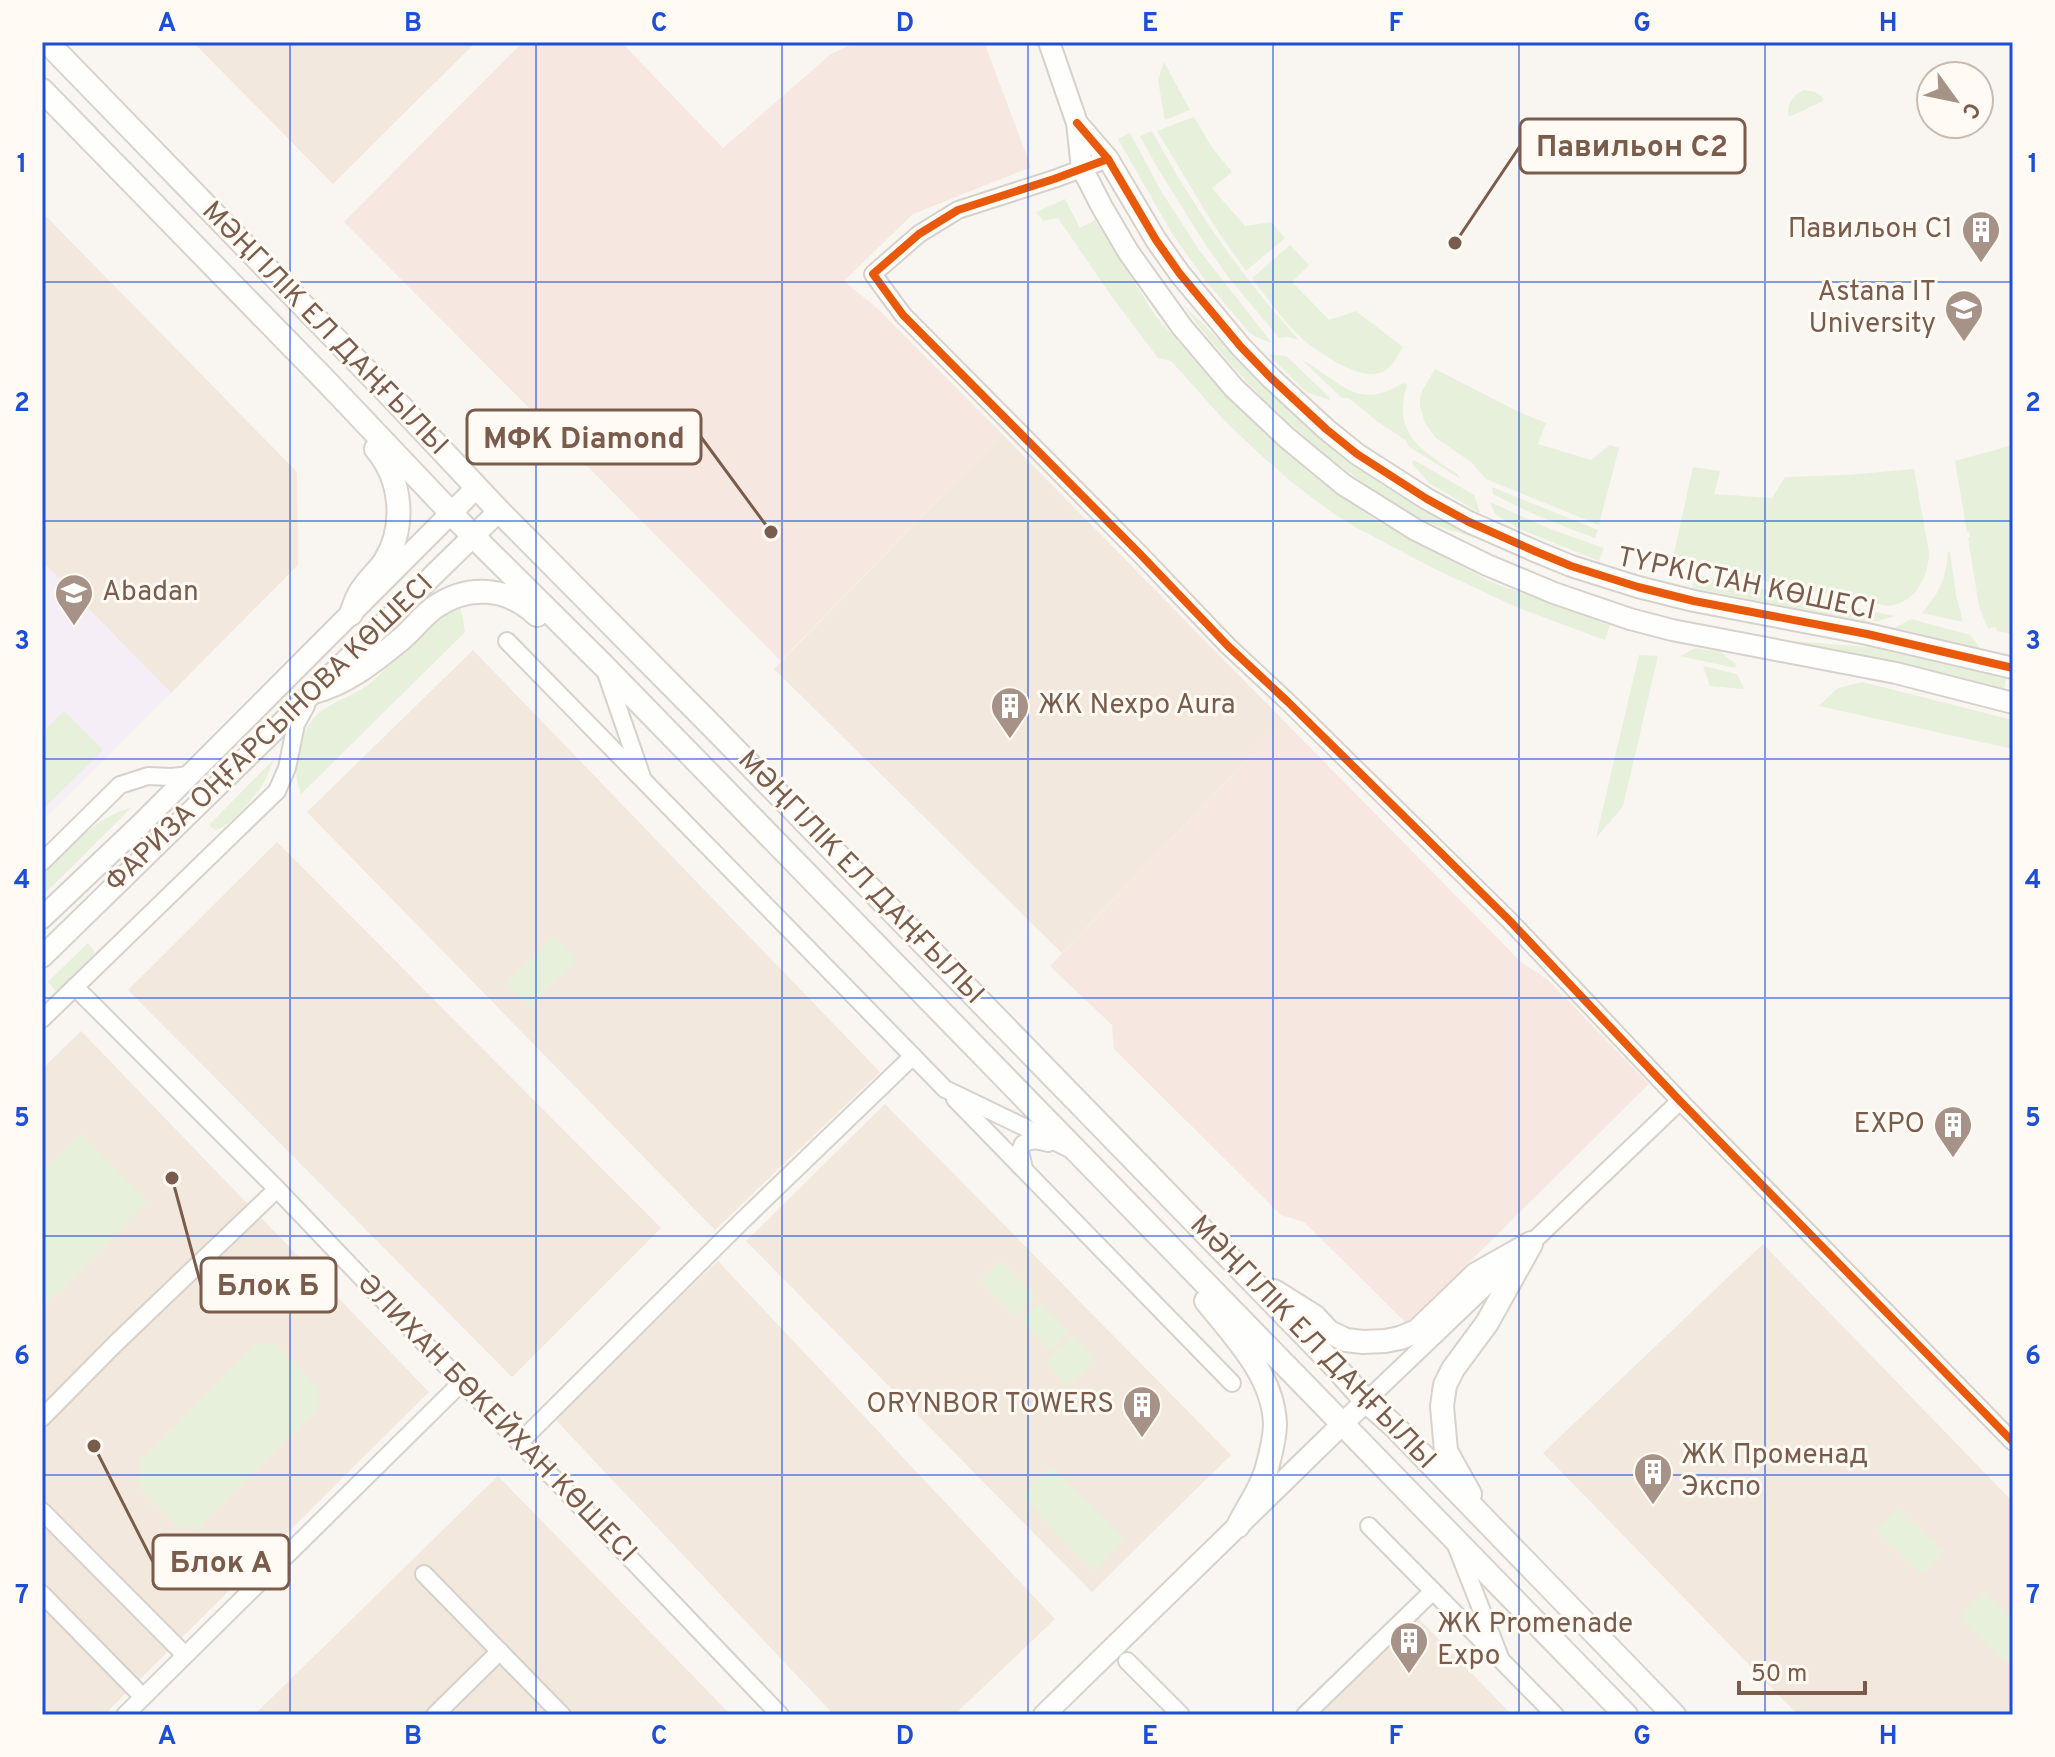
<svg xmlns="http://www.w3.org/2000/svg" width="2055" height="1757" font-family="Overpass,sans-serif">
<style>
.residential{fill:#f2e8de}
.commercial{fill:#f6e8e1}
.education{fill:#f6eef6}
.green{fill:#e7f0db}
.lines{fill:none;stroke-linecap:round;stroke-linejoin:round}
.minor-casing{stroke:#d7d1cb;stroke-width:20}
.tertiary-casing{stroke:#d7d1cb;stroke-width:24}
.secondary-casing{stroke:#d9d2cb;stroke-width:26}
.minor{stroke:#fefefd;stroke-width:16}
.tertiary{stroke:#fefefd;stroke-width:20}
.secondary{stroke:#fefefd;stroke-width:22}
.cycleway-casing{stroke:#fffaf3;stroke-width:13}
.cycleway{stroke:#e8590c;stroke-width:8}
.grid{fill:none;stroke:#1d4ed8;stroke-width:2;stroke-opacity:0.55}
.labels{text-anchor:middle;dominant-baseline:central;stroke-width:6;stroke-linejoin:round;paint-order:stroke}
.poi-label{font-size:28px;fill:#7a5c4d;stroke:#fffaf3;text-anchor:end}
.street-label{font-size:28px;fill:#7a5c4d;stroke:#fffaf3}
.leader{fill:none;stroke:#7a5c4d;stroke-width:3}
.callout-dot{fill:#7a5c4d;stroke:#fffaf3;stroke-width:3}
.callout{fill:#fffaf3;stroke:#7a5c4d;stroke-width:3}
.callout-label{font-size:30px;text-anchor:middle;font-weight:bold;fill:#7a5c4d}
.neatline{fill:none;stroke:#1d4ed8;stroke-width:3}
.grid-label{font-size:26px;text-anchor:middle;font-weight:bold;fill:#1d4ed8}
</style>
<rect width="100%" height="100%" fill="#f9f5f0"/>
<g class="residential">
<polygon points="193,42 476,42 333,184"/>
<polygon points="42,212 297,472 298,565 171,693 42,561"/>
<polygon points="1002,434 1284,721 1062,953 774,669"/>
<polygon points="473,650 880,1072 715,1230 307,812"/>
<polygon points="277,842 661,1228 512,1377 128,990"/>
<polygon points="81,1031 429,1392 104,1715 42,1715 42,1069"/>
<polygon points="885,1104 1231,1455 1092,1592 746,1241"/>
<polygon points="1763,1244 2013,1502 2013,1715 1798,1715 1543,1453"/>
<polygon points="718,1261 1055,1619 954,1715 834,1715 553,1417"/>
<polygon points="498,1476 731,1715 254,1715"/>
<polygon points="1418,1618 1512,1715 1314,1715"/>
</g>
<g class="commercial">
<polygon points="523,42 621,42 723,148 831,54 857,42 984,42 1031,167 913,214 844,281 878,309 1002,434 781,661 344,222"/>
<polygon points="1284,721 1521,962 1548,980 1649,1084 1407,1324 1304,1222 1281,1215 1114,1049 1112,1025 1050,966"/>
</g>
<polygon class="education" points="42,561 171,693 42,821"/>
<g class="green">
<polygon points="1164,62 1190,110 1165,120 1158,80"/>
<path d="M1804,90L1815,92L1823,98V101L1789,117C1785,106 1794,94 1804,90Z"/>
<polygon points="1194,117 1211,146 1232,172 1212,188 1245,226 1271,222 1285,238 1246,271 1215,227 1157,131"/>
<path d="M1152,131C1193,207 1241,276 1299,340L1288,337L1279,338L1229,278L1205,244L1157,167L1140,136Z"/>
<polygon points="1130,133 1161,191 1199,250 1272,343 1256,337 1249,332 1206,281 1173,235 1118,139"/>
<polygon points="1065,199 1080,228 1095,220 1155,315 1219,388 1311,474 1377,521 1491,582 1610,625 1605,640 1516,607 1435,569 1357,528 1334,514 1294,484 1263,457 1226,422 1171,361 1158,358 1110,294 1058,218 1043,221 1036,212"/>
<path d="M1290,245L1309,265L1292,282L1329,320L1356,311L1403,347C1398,355 1393,366 1384,371C1363,383 1327,357 1310,345C1288,328 1269,301 1252,278Z"/>
<path d="M1182,304C1234,352 1281,406 1337,452C1380,487 1429,513 1477,539C1459,532 1438,527 1420,519C1402,510 1385,497 1368,486C1295,436 1234,374 1182,304Z"/>
<polygon points="1268,354 1286,356 1330,398 1329,400 1306,392"/>
<path d="M1302,360C1341,381 1357,412 1403,383L1407,385C1392,434 1421,450 1457,474L1461,479L1408,446L1407,441L1377,421L1349,398H1342Z"/>
<polygon points="1435,369 1517,411 1546,423 1538,444 1591,460 1610,445 1619,448 1599,525 1486,479 1471,462 1436,438 1425,423 1420,406 1420,397 1423,389"/>
<polygon points="2013,445 2013,634 1997,631 1996,628 1992,627 1988,629 1979,606 1968,538 1970,537 1969,532 1967,532 1955,461"/>
<polygon points="1414,460 1474,495 1480,513 1429,483 1412,463"/>
<path d="M1693,467L1720,471L1714,494L1772,498L1785,477L1847,475L1914,469L1929,552C1929,576 1915,604 1888,606L1672,562Z"/>
<path d="M1492,487L1598,530L1595,538C1560,525 1526,512 1493,494Z"/>
<polygon points="1490,502 1550,529 1604,548 1599,561 1517,528 1495,514"/>
<path d="M1948,552H1950L1956,595L1963,622L1922,613C1939,593 1946,580 1948,552Z"/>
<polygon points="1695,575 1895,616 1878,621 1868,622 1692,588"/>
<path d="M460,603L465,632L301,794C290,766 298,728 323,710C338,699 358,694 372,682C392,664 409,642 429,624C439,616 450,610 460,603Z"/>
<polygon points="1911,619 1970,635 1980,648 1895,628"/>
<polygon points="1791,641 1868,647 2006,679 2004,689"/>
<polygon points="1696,648 1720,652 1736,664 1735,668 1680,656"/>
<polygon points="1639,655 1658,656 1623,806 1596,838"/>
<polygon points="1703,666 1737,674 1744,689 1710,686"/>
<polygon points="1862,682 2013,720 2013,749 1819,706 1838,688"/>
<polygon points="64,711 103,750 42,810 42,733"/>
<path d="M274,759C271,766 268,775 264,782C257,795 228,829 215,830L209,825Z"/>
<path d="M132,807L42,896V875C69,848 95,818 132,807Z"/>
<polygon points="554,936 577,960 529,1007 506,983"/>
<polygon points="88,943 94,951 93,956 57,992 48,982"/>
<polygon points="81,1133 148,1201 63,1288 42,1305 42,1172"/>
<polygon points="1001,1260 1036,1297 1015,1317 980,1281"/>
<polygon points="1040,1302 1069,1332 1050,1351 1021,1320"/>
<polygon points="1073,1335 1096,1360 1068,1387 1045,1362"/>
<polygon points="275,1343 317,1387 319,1408 197,1529 178,1527 139,1487 139,1462 256,1344"/>
<polygon points="1051,1466 1125,1539 1093,1571 1041,1518 1042,1516 1022,1495"/>
<polygon points="1898,1508 1944,1552 1922,1574 1876,1531"/>
<polygon points="1984,1592 2013,1621 2013,1657 2007,1663 1960,1616"/>
</g>
<g class="lines">
<defs>
<g id="minor">
<polyline points="1108,159 1054,179 958,210 919,234 873,274 903,315 1140,554 1228,646 1288,702 1509,920 1680,1101 2013,1442"/>
<polyline points="507,641 640,777"/>
<polyline points="605,670 643,780 945,1089 1068,1148"/>
<polyline points="42,862 120,785 148,776 171,777 190,775"/>
<polyline points="75,987 277,1189 780,1715"/>
<polyline points="42,1019 277,791 287,768 296,724 306,706"/>
<polyline points="955,1099 1232,1383"/>
<path d="M1024,1169L1020,1151L1023,1144C1032,1139 1038,1140 1048,1143"/>
<polyline points="1366,1401 1680,1101"/>
<polyline points="42,1418 115,1344 277,1189"/>
<polyline points="519,1443 743,1220 913,1056"/>
<polyline points="42,1511 185,1655"/>
<polyline points="1369,1526 1494,1653"/>
<polyline points="1456,1545 1501,1660 1555,1715"/>
<polyline points="424,1574 562,1715"/>
<polyline points="42,1594 143,1697"/>
<polyline points="1127,1661 1181,1715"/>
<polyline points="125,1715 461,1383"/>
<polyline points="435,1715 500,1651"/>
<polyline points="1305,1715 1433,1591"/>
</g>
<g id="tertiary">
<polyline points="1049,42 1077,123 1082,168 1102,207 1129,253 1182,327 1234,388 1287,438 1344,485 1416,530 1487,565 1554,593 1630,619 1672,630 1896,673 2013,703"/>
<polyline points="1077,123 1108,159 1156,240 1180,274 1241,347 1271,378 1326,429 1357,454 1427,499 1469,522 1537,552 1571,566 1638,587 1694,601 1867,634 2013,668"/>
<polyline points="42,918 141,824 477,487"/>
<polyline points="42,957 499,511"/>
<polyline points="1044,1715 1366,1401"/>
</g>
<g id="secondary">
<polyline points="47,42 386,391 499,511 709,723 1330,1361 1366,1401 1394,1426 1674,1715"/>
<polyline points="42,90 326,381 473,536 603,665 1626,1715"/>
<path d="M351,614C353,608 355,602 358,596C364,583 377,573 385,561C406,526 402,480 376,449"/>
<path d="M314,692C347,683 372,663 399,641C412,631 421,617 435,607C468,584 508,587 537,615"/>
<polyline points="1274,1291 1314,1316 1329,1332 1346,1340 1363,1342 1385,1341 1400,1338 1417,1331 1476,1274 1531,1243"/>
<path d="M1206,1301C1234,1336 1273,1375 1275,1423C1275,1437 1270,1457 1266,1471C1260,1490 1247,1508 1238,1526"/>
<polyline points="1470,1494 1446,1451 1442,1406 1445,1385 1453,1369 1487,1323 1531,1244"/>
</g>
</defs>
<use href="#minor" class="minor-casing"/>
<use href="#tertiary" class="tertiary-casing"/>
<use href="#secondary" class="secondary-casing"/>
<use href="#minor" class="minor"/>
<use href="#tertiary" class="tertiary"/>
<use href="#secondary" class="secondary"/>
<defs>
<g id="cycleway">
<polyline points="1077,123 1108,159 1156,240 1180,274 1241,347 1271,378 1326,429 1357,454 1427,499 1469,522 1537,552 1571,566 1638,587 1694,601 1867,634 2013,668"/>
<polyline points="1108,159 1054,179 958,210 919,234 873,274 903,315 1140,554 1228,646 1288,702 1509,920 1680,1101 2013,1442"/>
</g>
</defs>
<use href="#cycleway" class="cycleway-casing"/>
<use href="#cycleway" class="cycleway"/>
</g>
<path class="grid" d="M290,42V1715M536,42V1715M782,42V1715M1028,42V1715M1273,42V1715M1519,42V1715M1765,42V1715M42,282H2013M42,521H2013M42,759H2013M42,998H2013M42,1236H2013M42,1475H2013"/>
<defs>
<symbol id="building-pin" viewBox="-11 -11 22 30"><path d="M0 17L-7.5 6A9.5 9.5 0 1 1 7.5 6Z" fill="#a69286" stroke="#fffaf3"/><path d="M-4-6H4V6H1V3H-1V6H-4ZM-2.5-4.3h1.7v1.8h-1.7ZM.8-4.3h1.7v1.8H.8ZM-2.5-1h1.7V.8h-1.7ZM.8-1h1.7V.8H.8Z" fill="#fff"/></symbol>
<symbol id="university-pin" viewBox="-11 -11 22 30"><path d="M0 17L-7.5 6A9.5 9.5 0 1 1 7.5 6Z" fill="#a69286" stroke="#fffaf3"/><path d="M0-5L7-2L0 1L-7-2ZM-4 1L0 2.5L4 1V4Q0 6-4 4Z" fill="#fff"/></symbol>
<symbol id="school-pin" viewBox="-11 -11 22 30"><path d="M0 17L-7.5 6A9.5 9.5 0 1 1 7.5 6Z" fill="#a69286" stroke="#fffaf3"/><path d="M0-5L7-2L0 1L-7-2ZM-4 1L0 2.5L4 1V4Q0 6-4 4Z" fill="#fff"/></symbol>
</defs>
<g fill-rule="evenodd">
<use href="#building-pin" x="1959" y="208" width="44" height="60"/>
<use href="#university-pin" x="1942" y="287" width="44" height="60"/>
<use href="#school-pin" x="52" y="571" width="44" height="60"/>
<use href="#building-pin" x="988" y="684" width="44" height="60"/>
<use href="#building-pin" x="1931" y="1103" width="44" height="60"/>
<use href="#building-pin" x="1120" y="1383" width="44" height="60"/>
<use href="#building-pin" x="1631" y="1450" width="44" height="60"/>
<use href="#building-pin" x="1387" y="1619" width="44" height="60"/>
</g>
<g class="labels">
<g class="poi-label">
<text x="1953" y="230">Павильон С1</text>
<text x="1936" y="293">Astana IT<tspan x="1936" dy="32">University</tspan></text>
<text x="102" y="593" text-anchor="start">Abadan</text>
<text x="1038" y="706" text-anchor="start">ЖК Nexpo Aura</text>
<text x="1925" y="1125">EXPO</text>
<text x="1114" y="1405">ORYNBOR TOWERS</text>
<text x="1681" y="1456" text-anchor="start">ЖК Променад<tspan x="1681" dy="32">Экспо</tspan></text>
<text x="1437" y="1625" text-anchor="start">ЖК Promenade<tspan x="1437" dy="32">Expo</tspan></text>
</g>
<g class="street-label">
<text transform="translate(324 329) rotate(46)">МӘҢГІЛІК ЕЛ ДАҢҒЫЛЫ</text>
<text transform="translate(1746 585) rotate(12)">ТҮРКІСТАН КӨШЕСІ</text>
<text transform="translate(270 734) rotate(-44)">ФАРИЗА ОҢҒАРСЫНОВА КӨШЕСІ</text>
<text transform="translate(860 878) rotate(46)">МӘҢГІЛІК ЕЛ ДАҢҒЫЛЫ</text>
<text transform="translate(1312 1343) rotate(46)">МӘҢГІЛІК ЕЛ ДАҢҒЫЛЫ</text>
<text transform="translate(496 1419) rotate(46)">ӘЛИХАН БӨКЕЙХАН КӨШЕСІ</text>
</g>
</g>
<path class="leader" d="M1455 243L1520 146M771 532L701 437M172 1178L201 1285M94 1446L153 1562"/>
<g class="callout-dot">
<circle cx="1455" cy="243" r="8"/>
<circle cx="771" cy="532" r="8"/>
<circle cx="172" cy="1178" r="8"/>
<circle cx="94" cy="1446" r="8"/>
</g>
<g class="callout">
<rect x="1520" y="119" width="225" height="54" rx="8"/>
<rect x="467" y="410" width="234" height="54" rx="8"/>
<rect x="201" y="1258" width="135" height="54" rx="8"/>
<rect x="153" y="1535" width="136" height="54" rx="8"/>
</g>
<g class="callout-label">
<text x="1632" y="156">Павильон С2</text>
<text x="584" y="448">МФК Diamond</text>
<text x="268" y="1295">Блок Б</text>
<text x="221" y="1572">Блок А</text>
</g>
<rect width="2055" height="1757" fill="none" stroke="#fffaf3" stroke-width="88"/>
<g transform="translate(1955 100) rotate(123)"><circle r="38" fill="#fffaf3" stroke="#cabbb1" stroke-width="2"/>
<path d="M0-6L14 30L0 20L-14 30Z" fill="#a69286"/>
<text y="-12" font-size="22" font-weight="bold" text-anchor="middle" fill="#7a5c4d">С</text>
</g>
<path d="M1739 1681v12h126v-12" fill="none" stroke="#7a5c4d" stroke-width="4"/>
<text x="1751" y="1681" font-size="24" fill="#7a5c4d" stroke="#fffaf3" stroke-width="6" paint-order="stroke">50 m</text>
<rect x="44" y="44" width="1967" height="1669" class="neatline"/>
<g class="grid-label">
<text x="167" y="31">A</text>
<text x="413" y="31">B</text>
<text x="659" y="31">C</text>
<text x="905" y="31">D</text>
<text x="1150" y="31">E</text>
<text x="1396" y="31">F</text>
<text x="1642" y="31">G</text>
<text x="1888" y="31">H</text>
<text x="22" y="172">1</text>
<text x="2033" y="172">1</text>
<text x="22" y="411">2</text>
<text x="2033" y="411">2</text>
<text x="22" y="649">3</text>
<text x="2033" y="649">3</text>
<text x="22" y="888">4</text>
<text x="2033" y="888">4</text>
<text x="22" y="1126">5</text>
<text x="2033" y="1126">5</text>
<text x="22" y="1364">6</text>
<text x="2033" y="1364">6</text>
<text x="22" y="1603">7</text>
<text x="2033" y="1603">7</text>
<text x="167" y="1744">A</text>
<text x="413" y="1744">B</text>
<text x="659" y="1744">C</text>
<text x="905" y="1744">D</text>
<text x="1150" y="1744">E</text>
<text x="1396" y="1744">F</text>
<text x="1642" y="1744">G</text>
<text x="1888" y="1744">H</text>
</g>
</svg>
